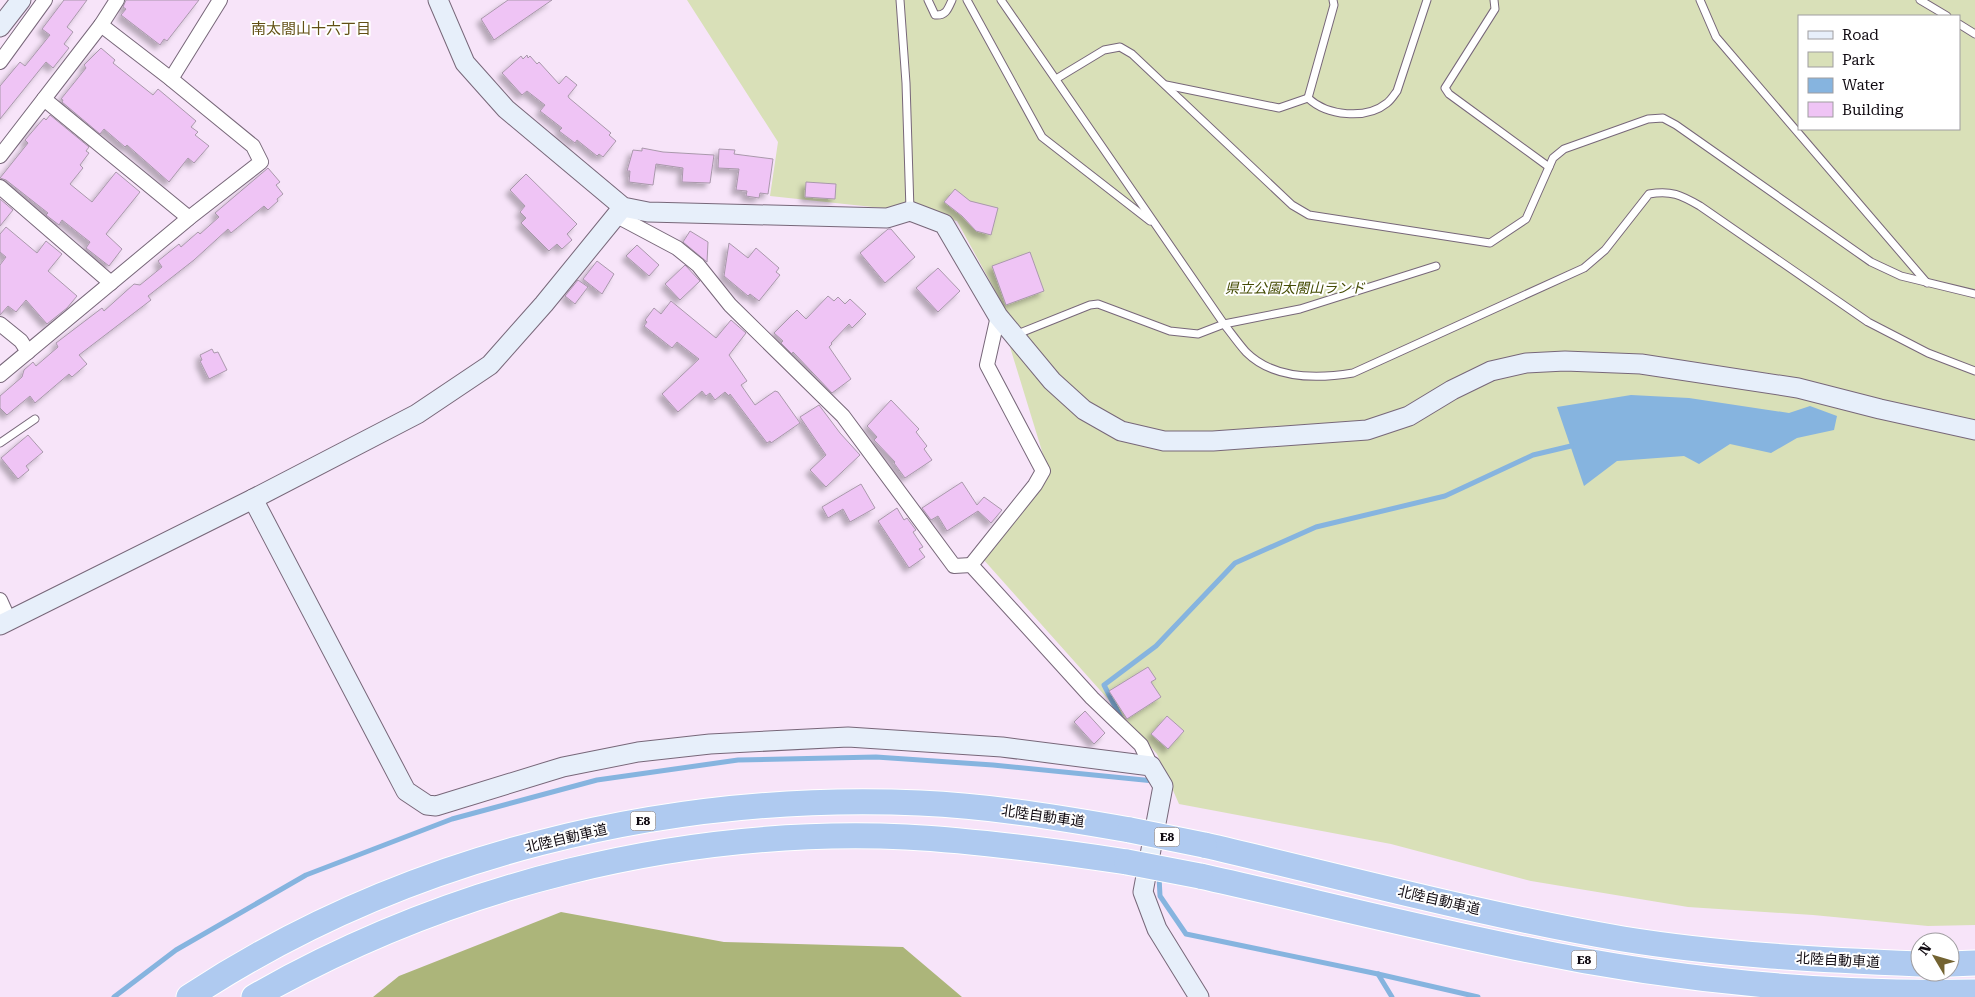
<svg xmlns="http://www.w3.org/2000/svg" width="1975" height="997" font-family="'Roboto Serif','Noto Sans JP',serif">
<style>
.green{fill:#d9e0b8;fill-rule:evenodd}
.forest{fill:#acb57a}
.water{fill:#86b4df}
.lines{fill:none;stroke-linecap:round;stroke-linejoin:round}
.stream{stroke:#86b4df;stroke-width:5}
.building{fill:#efc4f5;stroke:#a998ab;filter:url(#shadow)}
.lane-casing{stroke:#776779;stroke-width:9}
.street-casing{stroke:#776779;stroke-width:16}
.secondary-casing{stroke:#776779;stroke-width:21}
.highway-casing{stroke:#fff;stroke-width:27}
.lane{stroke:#fff;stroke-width:7}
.street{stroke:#fff;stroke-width:14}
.secondary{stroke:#e7effa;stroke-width:19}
.highway{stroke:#afcaf0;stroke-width:25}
.highway-bridge-casing{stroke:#fff;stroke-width:27;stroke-linecap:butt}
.highway-bridge{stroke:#afcaf0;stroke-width:25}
.labels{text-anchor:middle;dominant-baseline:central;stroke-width:4;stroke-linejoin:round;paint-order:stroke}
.shield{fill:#fff;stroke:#585458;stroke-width:1}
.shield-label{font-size:12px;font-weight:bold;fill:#100a11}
.park-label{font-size:14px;font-style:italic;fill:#444b03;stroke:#fff}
.street-label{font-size:14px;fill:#100a11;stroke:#fff}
.neighbourhood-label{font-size:15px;fill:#625014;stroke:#fff}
</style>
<defs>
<filter id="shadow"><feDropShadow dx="-4.5" dy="4.5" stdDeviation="2.5" flood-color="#0004"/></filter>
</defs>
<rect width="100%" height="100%" fill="#f7e4f9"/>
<path class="green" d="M687,0H1975V925L1928,926L1813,915L1688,907L1531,881L1391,844L1179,804L1157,754L983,559L1049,474L1006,334L1009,316L957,221L910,211L770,196L778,142ZM1799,16H1959V129H1799Z"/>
<polygon class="forest" points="561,912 724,942 903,947 962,997 373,997 399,976"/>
<polygon class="water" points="1631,395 1689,398 1789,413 1810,406 1837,416 1834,430 1797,438 1771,453 1730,444 1699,464 1684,456 1617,461 1584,486 1557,407"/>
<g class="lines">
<g class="stream">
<polyline points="1122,720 1104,685 1156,646 1235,563 1316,527 1445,496 1533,455 1571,446"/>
<polyline points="1159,876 1160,896 1186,934 1378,974 1478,997"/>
<polyline points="1378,974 1392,997"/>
<polyline points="114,997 176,950 306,875 452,819 597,780 738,760 876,757 993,765 1154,781"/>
</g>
</g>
<g class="building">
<polygon points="64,0 87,0 67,27 73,32 64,44 69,48 53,68 46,62 0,119 0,86 20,62 25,66 50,35 42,29"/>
<polygon points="126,0 199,0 167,41 164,39 160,45 121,15 126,9 123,7"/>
<polygon points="508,0 552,0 494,40 481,19"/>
<polygon points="101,48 115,60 113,63 153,95 158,89 196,121 191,127 198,132 195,135 209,146 194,163 188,158 169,182 127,145 125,147 104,129 100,134 62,102 63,100 61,99 86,68 84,65"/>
<polygon points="527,55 528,58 530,56 537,64 539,62 559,84 566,76 577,85 568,96 569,98 611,133 609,135 616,141 603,157 599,154 597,156 577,140 575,143 559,131 562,128 540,111 545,105 527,91 522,95 502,73 521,56 523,59"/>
<polygon points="50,115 89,147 86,151 89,153 80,165 83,168 70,184 92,202 116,172 140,192 106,234 122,249 109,266 86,248 90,242 62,220 59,225 46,215 48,213 6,180 0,178 28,143 25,140 44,118 46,120"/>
<polygon points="642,148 663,152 714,155 710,183 682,182 683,168 656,164 653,185 629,182 630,171 627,171 633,150 642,151"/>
<polygon points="719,149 735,150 734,154 773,159 768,194 760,193 759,198 746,196 747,191 736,190 739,169 718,168"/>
<polygon points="268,168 280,182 276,185 283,194 277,199 278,201 268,210 264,206 231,233 228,229 194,260 148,296 151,300 79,355 87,364 72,377 69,374 35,403 30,396 7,415 0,408 0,396 22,377 24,370 33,362 36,366 58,347 56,343 102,308 104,311 134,284 140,285 162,267 158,261 179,244 181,247 198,232 200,234 219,217 215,213"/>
<polygon points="526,174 577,224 567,234 572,240 562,249 557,244 549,251 521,223 526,218 520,212 525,206 510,190"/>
<polygon points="806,182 836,184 835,199 805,197"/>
<polygon points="955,189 970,201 998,208 991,235 976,231 962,216 944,202"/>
<polygon points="0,199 13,210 0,226"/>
<polygon points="6,227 37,253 46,241 62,254 48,271 77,296 67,308 47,324 26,300 16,312 8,306 0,315 0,265 6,257 0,252 0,234"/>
<polygon points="888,229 891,229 915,257 885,283 860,253"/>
<polygon points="690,231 708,242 707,262 683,242"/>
<polygon points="729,243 748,258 756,248 779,268 776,272 780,275 759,301 750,294 748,296 724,276"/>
<polygon points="637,245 659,265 649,276 626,256"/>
<polygon points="1030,252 1044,291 1006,305 992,266"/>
<polygon points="597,261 614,274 602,294 583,279"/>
<polygon points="685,265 700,281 680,300 665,284"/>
<polygon points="938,268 960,291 938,312 916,288"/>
<polygon points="578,280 588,287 575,304 565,296"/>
<polygon points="828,296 834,301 838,297 845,304 850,299 866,314 852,328 849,324 831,343 832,344 829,347 851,379 832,393 793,352 792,354 781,343 783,341 774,333 797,310 806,319"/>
<polygon points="671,301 716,338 731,320 746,333 729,355 747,381 741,385 755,405 775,391 778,392 800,423 771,443 770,441 767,443 730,394 729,396 725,392 715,400 710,393 706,396 702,391 678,412 662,394 699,359 677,342 672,348 644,326 647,322 645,320 654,308 661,314"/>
<polygon points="212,349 214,353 218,352 227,370 209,379 200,361 202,360 200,355"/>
<polygon points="891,400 919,429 916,432 927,446 924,449 932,460 905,478 894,463 895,462 874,440 877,437 867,426"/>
<polygon points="819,405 840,433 860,455 826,487 810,470 826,455 800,417"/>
<polygon points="28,435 43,452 26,466 29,470 18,479 1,458"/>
<polygon points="962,482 977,505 984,497 1002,510 991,523 978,511 947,531 938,516 931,520 922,508"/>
<polygon points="861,484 875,508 850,522 843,509 828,518 822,507"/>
<polygon points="897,508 904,520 907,518 916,530 913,532 923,547 919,549 925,557 909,568 878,521"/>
<polygon points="1148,667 1156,679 1151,682 1161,697 1127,719 1109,691"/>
<polygon points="1085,711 1105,733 1094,744 1074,722"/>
<polygon points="1167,716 1184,731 1168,749 1151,734"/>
</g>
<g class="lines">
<defs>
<g id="lane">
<polyline points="900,0 906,83 910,210"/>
<path d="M928,0L935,15C946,16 948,9 952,0"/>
<polyline points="967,0 1042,137 1150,221"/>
<path d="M1001,0L1224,324C1231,333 1238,343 1246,352C1274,380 1317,379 1353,373L1584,268L1605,250L1649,194C1671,190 1681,195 1700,206L1868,322L1928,353L1975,371"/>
<polyline points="1494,0 1495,9 1445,88 1449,94 1549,167"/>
<polyline points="1700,0 1716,37 1927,283"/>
<polyline points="1920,0 1947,16"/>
<polyline points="1959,24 1975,34"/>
<polyline points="1056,79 1104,50 1120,47 1132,54 1292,205 1309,215 1490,243 1526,219 1553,158 1564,149 1648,119 1663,118 1676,125 1871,262 1901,276 1975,294"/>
<path d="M1166,85L1279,108L1308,98C1327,116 1366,120 1387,103C1391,100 1394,95 1397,91L1427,0"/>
<polyline points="1308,98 1334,5 1333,0"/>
<polyline points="1015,335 1090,305 1098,304 1170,331 1198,334 1224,324 1300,309 1436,266"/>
<polyline points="0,443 35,419"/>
</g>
<g id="street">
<polyline points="0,62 45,0"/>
<polyline points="171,79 220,0"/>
<polyline points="44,99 189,218"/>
<polyline points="0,156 101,25 117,0"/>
<polyline points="0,187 111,283"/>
<polyline points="615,215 677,248 698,265 730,305 843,416 954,566 971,565 1092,698 1141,745 1151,766"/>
<polyline points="0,324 21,341 28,352"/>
<polyline points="0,375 189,218 261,162 253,146 171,79 101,25"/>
<polyline points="971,565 1035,485 1043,471 987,365 998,316"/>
<polyline points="0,600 9,620"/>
</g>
<g id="secondary">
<polyline points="438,0 465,63 506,109 623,207 648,212 887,218 910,211 944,224 998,316 1052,381 1084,410 1121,431 1164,441 1213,441 1367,430 1409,416 1452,390 1491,371 1526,363 1565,361 1641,364 1798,388 1880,409 1975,430"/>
<polyline points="0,27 21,0"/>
<polyline points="253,499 406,791 427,805 436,806 563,767 638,752 710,744 848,737 1002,747 1151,766 1163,786 1143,892 1157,929 1199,997"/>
<polyline points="0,625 253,499 417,414 490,365 544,304 623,207"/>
</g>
<g id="highway">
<path d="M1204,845C1343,877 1482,915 1623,939C1722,955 1821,960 1920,964"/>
<path d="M1200,876C1308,900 1415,927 1524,949C1672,980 1824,995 1975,992"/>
<polyline points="1950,964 1975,963"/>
<path d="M189,997C403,856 666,792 920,803C991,806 1061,818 1130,830"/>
<path d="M254,997C450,885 681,827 906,837C981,841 1054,851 1127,862"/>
</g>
</defs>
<use href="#lane" class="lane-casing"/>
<use href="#street" class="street-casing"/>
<use href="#secondary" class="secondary-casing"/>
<use href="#highway" class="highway-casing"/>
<use href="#lane" class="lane"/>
<use href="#street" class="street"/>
<use href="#secondary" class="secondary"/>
<use href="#highway" class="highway"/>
<defs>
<g id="highway-bridge">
<polyline points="1130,830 1204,845"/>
<polyline points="1127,862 1200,876"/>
</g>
</defs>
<use href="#highway-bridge" class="highway-bridge-casing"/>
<use href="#highway-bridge" class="highway-bridge"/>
</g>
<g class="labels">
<g class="shield">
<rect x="630.5" y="811.5" width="25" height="19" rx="4"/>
<rect x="1154.5" y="827.5" width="25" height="19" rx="4"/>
<rect x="1571.5" y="950.5" width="25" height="19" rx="4"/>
</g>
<g class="shield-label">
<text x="643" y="821">E8</text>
<text x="1167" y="837">E8</text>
<text x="1584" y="960">E8</text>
</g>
<g class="park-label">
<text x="1295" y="288">県立公園太閤山ランド</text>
</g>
<g class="street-label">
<text transform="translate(1043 816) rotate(8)">北陸自動車道</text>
<text transform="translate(566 838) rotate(-13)">北陸自動車道</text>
<text transform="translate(1439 900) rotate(13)">北陸自動車道</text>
<text transform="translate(1838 960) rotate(3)">北陸自動車道</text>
</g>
<g class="neighbourhood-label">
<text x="311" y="29">南太閤山十六丁目</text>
</g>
</g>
<rect x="1798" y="15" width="162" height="115" fill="#ffffff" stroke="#9f9da0"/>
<rect x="1808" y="31" width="25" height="8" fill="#e7effa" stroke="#9f9da0"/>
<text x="1842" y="40" font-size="15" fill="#100a11">Road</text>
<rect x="1808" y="52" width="25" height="15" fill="#d9e0b8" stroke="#9f9da0"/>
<text x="1842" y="65" font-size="15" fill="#100a11">Park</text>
<rect x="1808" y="78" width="25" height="15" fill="#86b4df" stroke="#9f9da0"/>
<text x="1842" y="90" font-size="15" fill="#100a11">Water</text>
<rect x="1808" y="102" width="25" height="15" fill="#efc4f5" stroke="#9f9da0"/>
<text x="1842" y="115" font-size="15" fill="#100a11">Building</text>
<g transform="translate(1935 957) rotate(308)"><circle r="24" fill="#ffffff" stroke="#9f9da0"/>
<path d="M0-4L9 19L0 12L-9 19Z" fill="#736331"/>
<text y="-8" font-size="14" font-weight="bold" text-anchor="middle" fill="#100a11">N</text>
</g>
</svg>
